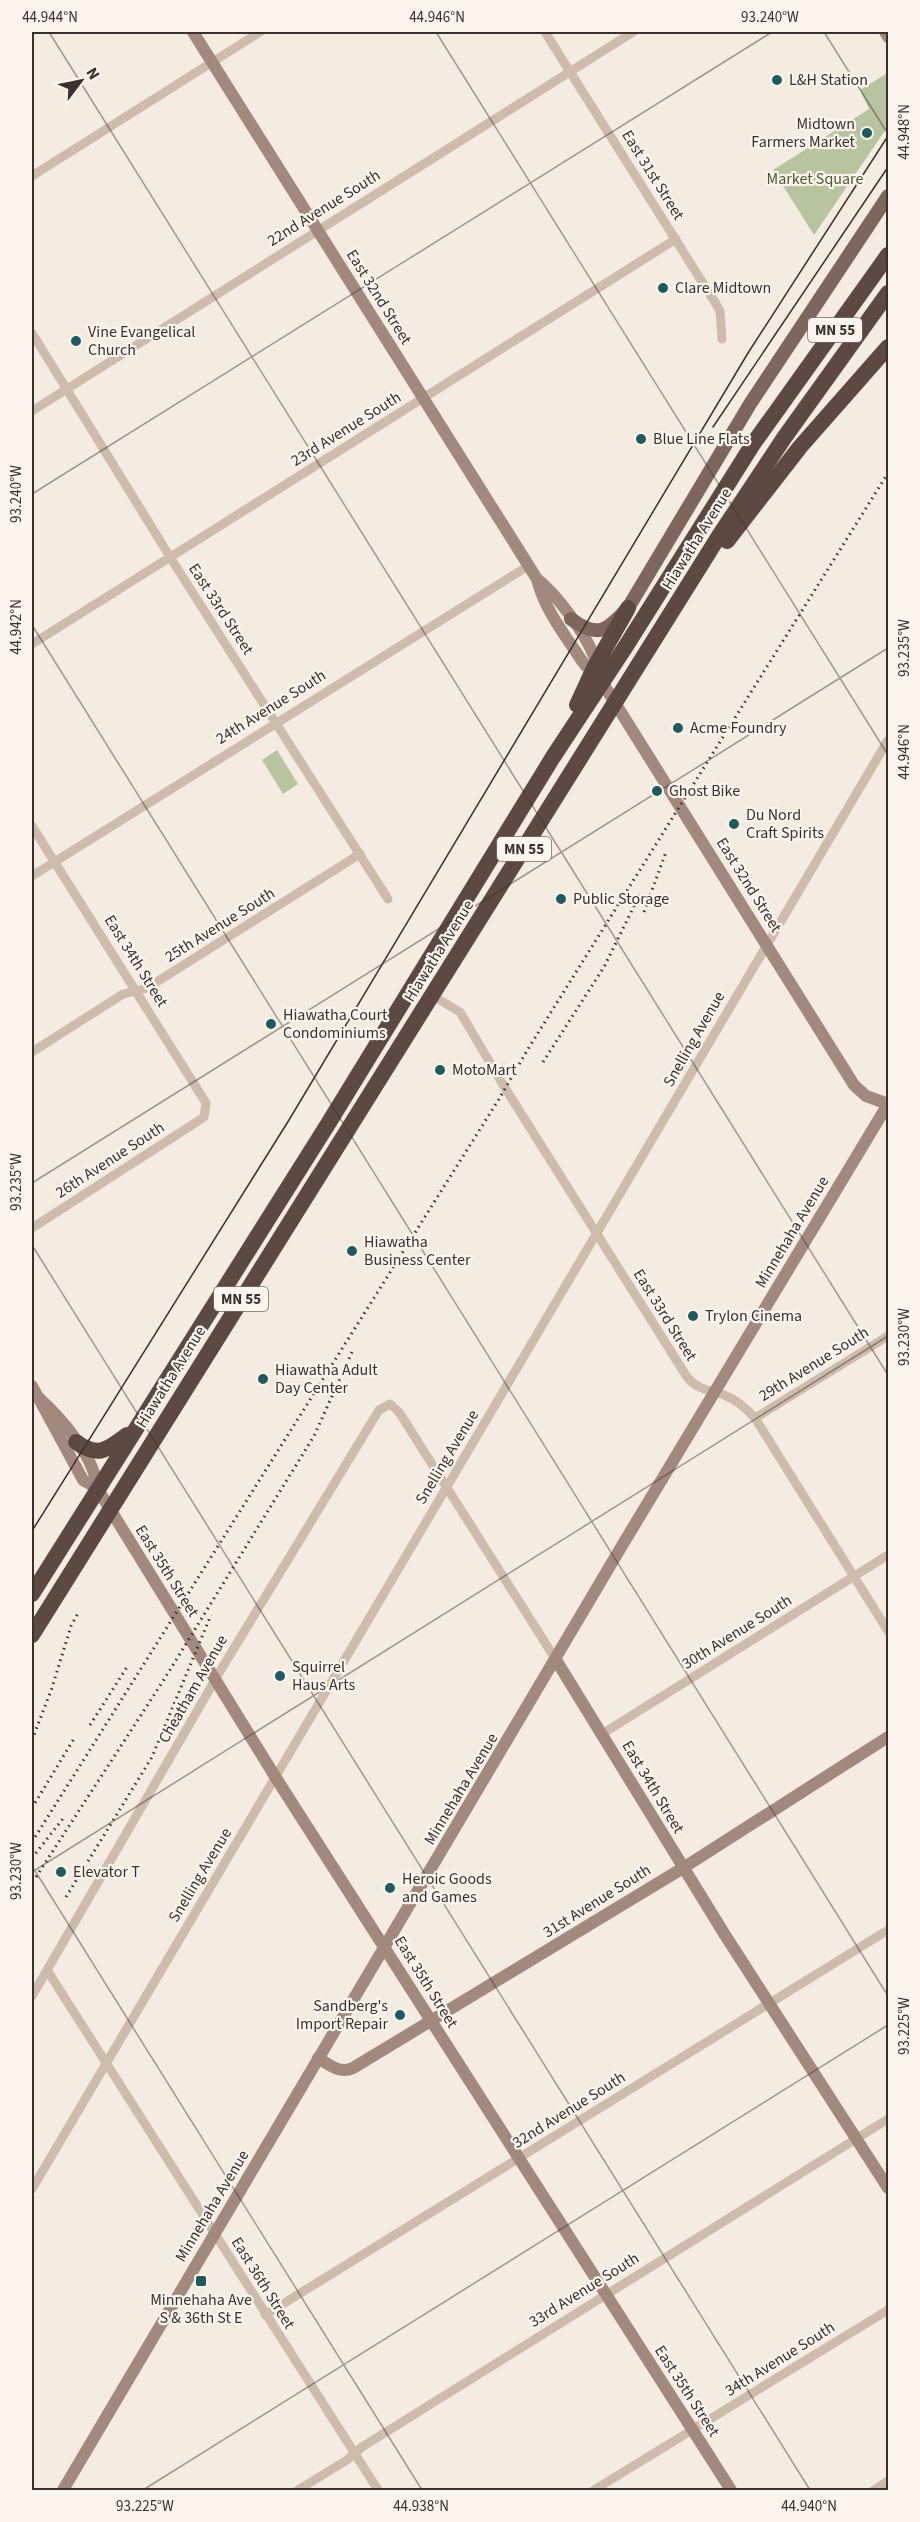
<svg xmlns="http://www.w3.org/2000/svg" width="920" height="2522" font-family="'Source Sans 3',sans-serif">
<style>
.green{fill:#b8c4a0}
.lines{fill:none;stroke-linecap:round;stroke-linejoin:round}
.street{stroke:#cdbbac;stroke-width:9}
.secondary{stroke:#a18a7d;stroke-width:12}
.primary{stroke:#7d675c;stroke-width:14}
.highway{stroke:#5c4a42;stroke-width:16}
.tram{stroke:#3b302b;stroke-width:1.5}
.rail{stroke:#3b302b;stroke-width:3;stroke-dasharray:1.5 4.5;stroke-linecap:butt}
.ticks{fill:none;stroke:#3b302b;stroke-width:1.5;stroke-opacity:0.45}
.poi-dot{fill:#1f5a5e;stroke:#fbf5ee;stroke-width:2}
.labels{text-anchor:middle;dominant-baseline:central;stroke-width:4.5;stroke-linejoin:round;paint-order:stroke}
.shield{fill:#fbf5ee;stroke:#756b66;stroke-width:1.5}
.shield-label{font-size:15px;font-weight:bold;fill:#3b302b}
.poi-label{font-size:16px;fill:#3b302b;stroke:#fbf5ee;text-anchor:start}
.street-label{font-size:16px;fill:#3b302b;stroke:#fbf5ee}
.park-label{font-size:16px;fill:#4a5a2e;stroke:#fbf5ee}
.neatline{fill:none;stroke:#3b302b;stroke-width:2}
.ticks-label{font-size:15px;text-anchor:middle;fill:#3b302b}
</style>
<rect width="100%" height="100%" fill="#f4ebe1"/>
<g class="green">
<polygon points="886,74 888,78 888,126 814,235 773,170 869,109 860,90"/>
<polygon points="277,750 298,784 283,794 262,760"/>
</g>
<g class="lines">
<g class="street">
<polyline points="545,32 716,304 720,311 722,339"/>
<polyline points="32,176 260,32"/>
<polyline points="32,333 175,565 388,899"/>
<polyline points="32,411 633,32"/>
<polyline points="32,644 676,239"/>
<polyline points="32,826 206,1103 204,1117 195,1123 32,1228"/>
<polyline points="32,876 528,566"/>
<path d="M433,996L460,1012L505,1088L687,1377C698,1390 709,1390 724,1395C737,1400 746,1408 755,1418L888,1631"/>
<polyline points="32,1052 123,994 147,988 360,854"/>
<polyline points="755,1418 888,1336"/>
<polyline points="602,1734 888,1555"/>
<polyline points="47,1970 378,2490"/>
<polyline points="32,1996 222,1668 379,1410 390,1404 399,1412 556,1660"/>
<polyline points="32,2189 888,740"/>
<polyline points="265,2315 888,1930"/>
<polyline points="298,2490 347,2460 362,2447 888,2119"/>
<polyline points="594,2490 888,2310"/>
<polyline points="874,2490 888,2481"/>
</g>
<g class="secondary">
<path d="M193,32L537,579C544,609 565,635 582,661L586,666L594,668"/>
<polyline points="885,32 888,37"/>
<path d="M537,579C557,595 584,631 594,656C596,660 593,665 595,670C597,674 600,678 602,682L854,1085L866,1096L888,1104"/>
<polyline points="32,1386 83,1480 97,1488"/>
<path d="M39,1398C62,1419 95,1457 97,1488L276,1778L731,2490"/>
<polyline points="556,1660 725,1935 888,2188"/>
<path d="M318,2058C329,2065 340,2074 353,2068L683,1868L888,1737"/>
<polyline points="63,2490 620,1549 888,1104"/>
</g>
<path class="primary" d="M571,619C598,639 607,631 628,608L750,404L888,196"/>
<g class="highway">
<polyline points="727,541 800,447 888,347"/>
<polyline points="577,705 594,668 628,608"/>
<path d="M76,1442C98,1458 107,1450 127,1435"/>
<polyline points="32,1594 328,1124 553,757 626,646 753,444 888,255"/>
<polyline points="32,1635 719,536 784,438 888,293"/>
</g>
<g class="tram">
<polyline points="713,427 888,167"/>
<polyline points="32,1531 289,1120 748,353 888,136"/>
</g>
<g class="rail">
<polyline points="644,912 666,852"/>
<polyline points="543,1062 604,967 641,892"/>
<polyline points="90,1725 127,1667"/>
<polyline points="32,1740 52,1688 71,1626 78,1613"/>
<polyline points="32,1808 75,1737"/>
<polyline points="32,1842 499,1099 528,1049 888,473"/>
<polyline points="32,1858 65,1816"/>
<polyline points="36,1877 165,1678 314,1436 352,1352"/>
<polyline points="66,1897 152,1757 211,1615"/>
</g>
</g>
<path class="ticks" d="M49,32L888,1375M436,32L888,755M824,32L888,134M32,494L772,32M32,625L888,1996M32,1183L888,648M32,1245L810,2490M32,1866L422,2490M32,1872L888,1336M32,2487L34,2490M143,2490L888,2025"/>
<g class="poi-dot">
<circle cx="777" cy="80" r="6"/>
<circle cx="867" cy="133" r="6"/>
<circle cx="663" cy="288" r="6"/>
<circle cx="76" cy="341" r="6"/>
<circle cx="641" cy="439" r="6"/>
<circle cx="678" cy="728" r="6"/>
<circle cx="657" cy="791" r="6"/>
<circle cx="734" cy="824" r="6"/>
<circle cx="561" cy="899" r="6"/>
<circle cx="271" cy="1024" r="6"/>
<circle cx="440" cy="1070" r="6"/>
<circle cx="352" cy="1251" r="6"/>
<circle cx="693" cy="1316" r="6"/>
<circle cx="263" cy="1379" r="6"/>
<circle cx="280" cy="1676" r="6"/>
<circle cx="61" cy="1872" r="6"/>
<circle cx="390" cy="1888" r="6"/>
<circle cx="400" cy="2015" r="6"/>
<rect x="195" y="2275" width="12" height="12" rx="3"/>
</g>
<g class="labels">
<g class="shield">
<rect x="808" y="318" width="54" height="24" rx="4.5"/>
<rect x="497" y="837" width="54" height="24" rx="4.5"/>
<rect x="214" y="1287" width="54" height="24" rx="4.5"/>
</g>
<g class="shield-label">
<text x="835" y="330">MN 55</text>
<text x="524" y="849">MN 55</text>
<text x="241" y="1299">MN 55</text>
</g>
<g class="poi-label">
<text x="789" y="80">L&amp;H Station</text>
<text x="855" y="124" text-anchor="end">Midtown<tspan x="855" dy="18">Farmers Market</tspan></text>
<text x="675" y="288">Clare Midtown</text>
<text x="88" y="332">Vine Evangelical<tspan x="88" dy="18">Church</tspan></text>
<text x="653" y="439">Blue Line Flats</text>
<text x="690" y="728">Acme Foundry</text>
<text x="669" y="791">Ghost Bike</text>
<text x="746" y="815">Du Nord<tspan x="746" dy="18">Craft Spirits</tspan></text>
<text x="573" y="899">Public Storage</text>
<text x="283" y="1015">Hiawatha Court<tspan x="283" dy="18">Condominiums</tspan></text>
<text x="452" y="1070">MotoMart</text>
<text x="364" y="1242">Hiawatha<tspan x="364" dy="18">Business Center</tspan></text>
<text x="705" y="1316">Trylon Cinema</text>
<text x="275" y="1370">Hiawatha Adult<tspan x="275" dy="18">Day Center</tspan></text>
<text x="292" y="1667">Squirrel<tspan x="292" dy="18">Haus Arts</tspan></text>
<text x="73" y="1872">Elevator T</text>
<text x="402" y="1879">Heroic Goods<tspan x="402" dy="18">and Games</tspan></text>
<text x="388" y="2006" text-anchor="end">Sandberg's<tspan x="388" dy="18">Import Repair</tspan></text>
<text x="201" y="2300" text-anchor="middle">Minnehaha Ave<tspan x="201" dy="18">S &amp; 36th St E</tspan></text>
</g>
<g class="street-label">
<text transform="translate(653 175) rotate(58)">East 31st Street</text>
<text transform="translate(324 208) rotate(-32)">22nd Avenue South</text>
<text transform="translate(379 297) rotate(58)">East 32nd Street</text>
<text transform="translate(346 429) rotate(-32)">23rd Avenue South</text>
<text transform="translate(697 539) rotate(-58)">Hiawatha Avenue</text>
<text transform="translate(221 609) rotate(57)">East 33rd Street</text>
<text transform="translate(271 707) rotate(-32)">24th Avenue South</text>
<text transform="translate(749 885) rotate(58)">East 32nd Street</text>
<text transform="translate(220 925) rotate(-32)">25th Avenue South</text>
<text transform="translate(439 951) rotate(-58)">Hiawatha Avenue</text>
<text transform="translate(136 961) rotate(58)">East 34th Street</text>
<text transform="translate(694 1039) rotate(-60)">Snelling Avenue</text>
<text transform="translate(110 1160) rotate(-33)">26th Avenue South</text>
<text transform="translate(792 1232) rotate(-59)">Minnehaha Avenue</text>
<text transform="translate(665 1315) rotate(58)">East 33rd Street</text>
<text transform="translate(814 1364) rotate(-32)">29th Avenue South</text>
<text transform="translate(171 1377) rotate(-58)">Hiawatha Avenue</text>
<text transform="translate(447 1457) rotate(-59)">Snelling Avenue</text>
<text transform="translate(167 1571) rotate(58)">East 35th Street</text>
<text transform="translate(737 1632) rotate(-32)">30th Avenue South</text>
<text transform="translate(193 1689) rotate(-60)">Cheatham Avenue</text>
<text transform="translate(653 1787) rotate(59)">East 34th Street</text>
<text transform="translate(461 1789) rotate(-59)">Minnehaha Avenue</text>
<text transform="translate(200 1875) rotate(-59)">Snelling Avenue</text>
<text transform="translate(597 1901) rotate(-32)">31st Avenue South</text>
<text transform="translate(426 1982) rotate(58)">East 35th Street</text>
<text transform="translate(569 2110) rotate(-32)">32nd Avenue South</text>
<text transform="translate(212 2206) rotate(-59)">Minnehaha Avenue</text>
<text transform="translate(263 2283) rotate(58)">East 36th Street</text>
<text transform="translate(584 2290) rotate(-32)">33rd Avenue South</text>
<text transform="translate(780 2359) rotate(-32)">34th Avenue South</text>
<text transform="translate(687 2391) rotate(57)">East 35th Street</text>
</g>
<g class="park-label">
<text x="815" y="179">Market Square</text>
</g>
</g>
<rect width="920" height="2522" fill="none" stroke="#fbf5ee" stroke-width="66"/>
<g transform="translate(81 81) rotate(58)" stroke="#fbf5ee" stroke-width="4.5" paint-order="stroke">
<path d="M0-4.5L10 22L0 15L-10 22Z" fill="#3b302b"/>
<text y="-9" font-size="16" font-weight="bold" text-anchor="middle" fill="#3b302b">N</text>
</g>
<rect x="33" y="33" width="854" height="2456" class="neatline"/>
<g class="ticks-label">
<text x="50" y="22">44.944°N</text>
<text x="437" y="22">44.946°N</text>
<text x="770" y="22">93.240°W</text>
<text transform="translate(904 132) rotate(-90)" y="5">44.948°N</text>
<text transform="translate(16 494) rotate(-90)" y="5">93.240°W</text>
<text transform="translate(16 627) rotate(-90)" y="5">44.942°N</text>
<text transform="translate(904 648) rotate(-90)" y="5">93.235°W</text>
<text transform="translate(904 752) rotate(-90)" y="5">44.946°N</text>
<text transform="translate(16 1182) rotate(-90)" y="5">93.235°W</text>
<text transform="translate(904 1337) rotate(-90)" y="5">93.230°W</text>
<text transform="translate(16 1871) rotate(-90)" y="5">93.230°W</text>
<text transform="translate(904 2026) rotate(-90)" y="5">93.225°W</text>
<text x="145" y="2511">93.225°W</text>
<text x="421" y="2511">44.938°N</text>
<text x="809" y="2511">44.940°N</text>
</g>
</svg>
